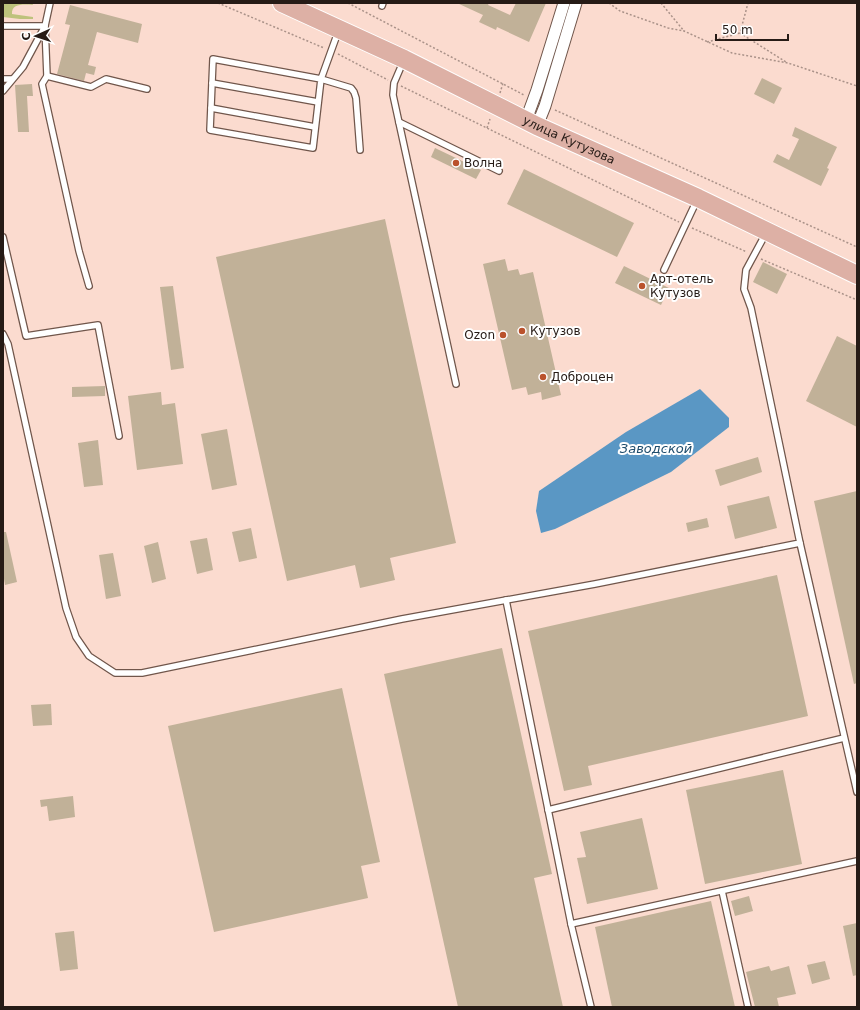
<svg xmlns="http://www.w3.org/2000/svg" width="860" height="1010" font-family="'DejaVu Sans',sans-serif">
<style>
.green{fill:#bec27c}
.water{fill:#5a97c4}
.building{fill:#c1b198}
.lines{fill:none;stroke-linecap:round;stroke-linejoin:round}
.lane-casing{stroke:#70564b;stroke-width:8}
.street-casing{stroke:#70564b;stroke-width:13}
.primary-casing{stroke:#fff;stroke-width:20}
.path{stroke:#aa9289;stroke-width:1.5;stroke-dasharray:2 2;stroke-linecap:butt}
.lane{stroke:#fff;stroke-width:5.5}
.street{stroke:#fff;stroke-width:11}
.primary{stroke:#ddb0a5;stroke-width:18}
.poi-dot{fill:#ba522c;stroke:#fff;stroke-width:1.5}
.labels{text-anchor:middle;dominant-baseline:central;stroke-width:4;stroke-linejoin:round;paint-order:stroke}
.street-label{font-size:12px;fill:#261b16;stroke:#fff}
.poi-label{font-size:12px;fill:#261b16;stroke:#fff;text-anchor:start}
.water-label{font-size:13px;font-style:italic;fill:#1f4d6d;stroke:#fff}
</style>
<rect width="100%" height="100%" fill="#fbdbcf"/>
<path class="green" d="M3,3H32L33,5C25,4 11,3 12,14L33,17V19H20L3,17Z"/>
<polygon class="water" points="700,389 729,418 729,427 671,472 555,529 541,533 536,511 539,491 626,432"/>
<g class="building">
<polygon points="457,3 489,3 488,5 510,15 516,3 546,3 529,42 497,27 496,30 479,22 483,15"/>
<polygon points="70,5 142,24 138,43 97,32 88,65 96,67 94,75 86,73 84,81 57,74 70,25 65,24"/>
<polygon points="762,78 782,88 774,104 754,94"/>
<polygon points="32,84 33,96 27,96 29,132 18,132 15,85"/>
<polygon points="795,127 837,147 827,168 829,169 821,186 773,162 777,154 789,160 799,139 792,136"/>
<polygon points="435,148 481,170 476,179 431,157"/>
<polygon points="524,169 634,223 617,257 507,204"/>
<polygon points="385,219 456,543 390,558 395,580 360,588 355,565 287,581 216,257"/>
<polygon points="505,259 508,271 518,269 520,275 533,272 561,395 542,400 541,392 528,395 526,387 512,390 483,264"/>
<polygon points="763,262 787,274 777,294 753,282"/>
<polygon points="624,266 669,288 661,305 615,283"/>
<polygon points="173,286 184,368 171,370 160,287"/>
<polygon points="837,336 857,346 857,427 806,401"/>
<polygon points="105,386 105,396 72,397 72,387"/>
<polygon points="161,392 162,405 175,403 183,464 137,470 128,396"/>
<polygon points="227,429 237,485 212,490 201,434"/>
<polygon points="98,440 103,485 84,487 78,443"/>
<polygon points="758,457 762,472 720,486 715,470"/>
<polygon points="857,491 857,683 854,684 814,501"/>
<polygon points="769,496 777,528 735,539 727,506"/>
<polygon points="707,518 709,527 688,532 686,523"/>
<polygon points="251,528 257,558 239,562 232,532"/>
<polygon points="3,532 6,532 17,582 5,585 3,573"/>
<polygon points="207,538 213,570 197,574 190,541"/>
<polygon points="158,542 166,579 152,583 144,546"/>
<polygon points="113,553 121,596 106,599 99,555"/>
<polygon points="777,575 808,716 588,766 592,785 564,791 528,631"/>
<polygon points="502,648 552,874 534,878 563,1007 458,1007 384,674"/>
<polygon points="342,688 380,862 361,866 368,898 214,932 168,726"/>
<polygon points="51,704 52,725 33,726 31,705"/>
<polygon points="783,770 802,864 705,884 686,790"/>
<polygon points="73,796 75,817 49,821 47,806 41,807 40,800"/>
<polygon points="642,818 658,889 587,904 577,858 586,857 580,832"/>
<polygon points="749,896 753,911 735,916 731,901"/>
<polygon points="711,901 735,1007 612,1007 595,927"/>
<polygon points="857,923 857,975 853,976 843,926"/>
<polygon points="74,931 78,969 60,971 55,933"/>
<polygon points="825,961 830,979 812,984 807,965"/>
<polygon points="769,966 771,971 789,966 796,994 777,998 779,1007 755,1007 746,972"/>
</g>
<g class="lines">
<defs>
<g id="lane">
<polyline points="50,3 45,26 47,76 42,84 79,251 89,286"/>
<polyline points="382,6 383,3"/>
<polyline points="3,26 45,26 23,67 3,91"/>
<polyline points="338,32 321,79 313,148 210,130 213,59 321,79 351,88 354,92 356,98 360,150"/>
<polyline points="403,62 394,83 393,95 456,384"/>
<polyline points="47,76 91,87 106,79 147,89"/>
<polyline points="3,79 12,79"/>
<polyline points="212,83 318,102"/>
<polyline points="211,108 315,127"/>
<polyline points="399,122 499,171"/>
<polyline points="3,237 26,336 98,325 119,436"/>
<polyline points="664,270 697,200"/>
<polyline points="3,334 8,344 66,608 76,637 89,656 115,673 142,673 402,619 595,584 800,543 751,308 744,289 746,270 766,233"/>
<polyline points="800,543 857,792"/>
<polyline points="506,600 571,924 857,861"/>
<polyline points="548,810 844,738"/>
<polyline points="722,891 748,1007"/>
<polyline points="571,924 591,1007"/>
</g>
<g id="street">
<polyline points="526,120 537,90 564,3"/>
<polyline points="537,126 545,106 576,3"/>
</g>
<g id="primary">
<path id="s1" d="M282,3L404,59L537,126L698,198L857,275"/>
</g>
</defs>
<use href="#lane" class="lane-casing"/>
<use href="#street" class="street-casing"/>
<use href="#primary" class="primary-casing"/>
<g class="path">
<polyline points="218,3 324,48"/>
<polyline points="348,3 524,95"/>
<polyline points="609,3 620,11 668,28 684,31 732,53 788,63 857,86"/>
<polyline points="661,3 684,31"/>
<polyline points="740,33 786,62"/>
<polyline points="707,42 740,33 748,3"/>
<polyline points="338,54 388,80"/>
<polyline points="401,86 679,222"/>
<polyline points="500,93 503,83"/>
<polyline points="555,110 857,247"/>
<polyline points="487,128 490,119"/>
<polyline points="692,228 747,252"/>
<polyline points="761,259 857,300"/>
</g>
<use href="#lane" class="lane"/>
<use href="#street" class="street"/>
<use href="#primary" class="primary"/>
</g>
<g class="poi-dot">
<circle cx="456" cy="163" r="4"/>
<circle cx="642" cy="286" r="4"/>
<circle cx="522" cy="331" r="4"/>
<circle cx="503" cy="335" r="4"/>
<circle cx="543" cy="377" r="4"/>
</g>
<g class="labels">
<g class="street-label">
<text stroke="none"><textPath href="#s1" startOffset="318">улица Кутузова</textPath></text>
</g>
<g class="poi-label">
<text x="464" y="163">Волна</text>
<text x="650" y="279">Арт-отель<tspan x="650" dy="14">Кутузов</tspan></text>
<text x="530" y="331">Кутузов</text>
<text x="495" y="335" text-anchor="end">Ozon</text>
<text x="551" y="377">Доброцен</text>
</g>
<g class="water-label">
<text x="656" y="448">Заводской</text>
</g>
</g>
<rect width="860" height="1010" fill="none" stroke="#261b16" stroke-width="8"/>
<g transform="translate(36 36) rotate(267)" stroke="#ffffff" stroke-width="3" paint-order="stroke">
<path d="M0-3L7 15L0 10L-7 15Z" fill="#261b16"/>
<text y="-6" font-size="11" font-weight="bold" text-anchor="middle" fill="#261b16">С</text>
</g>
<path d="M716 34v6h72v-6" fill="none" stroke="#261b16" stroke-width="2"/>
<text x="722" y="34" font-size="12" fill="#261b16" stroke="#ffffff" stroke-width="3" paint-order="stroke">50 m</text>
</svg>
